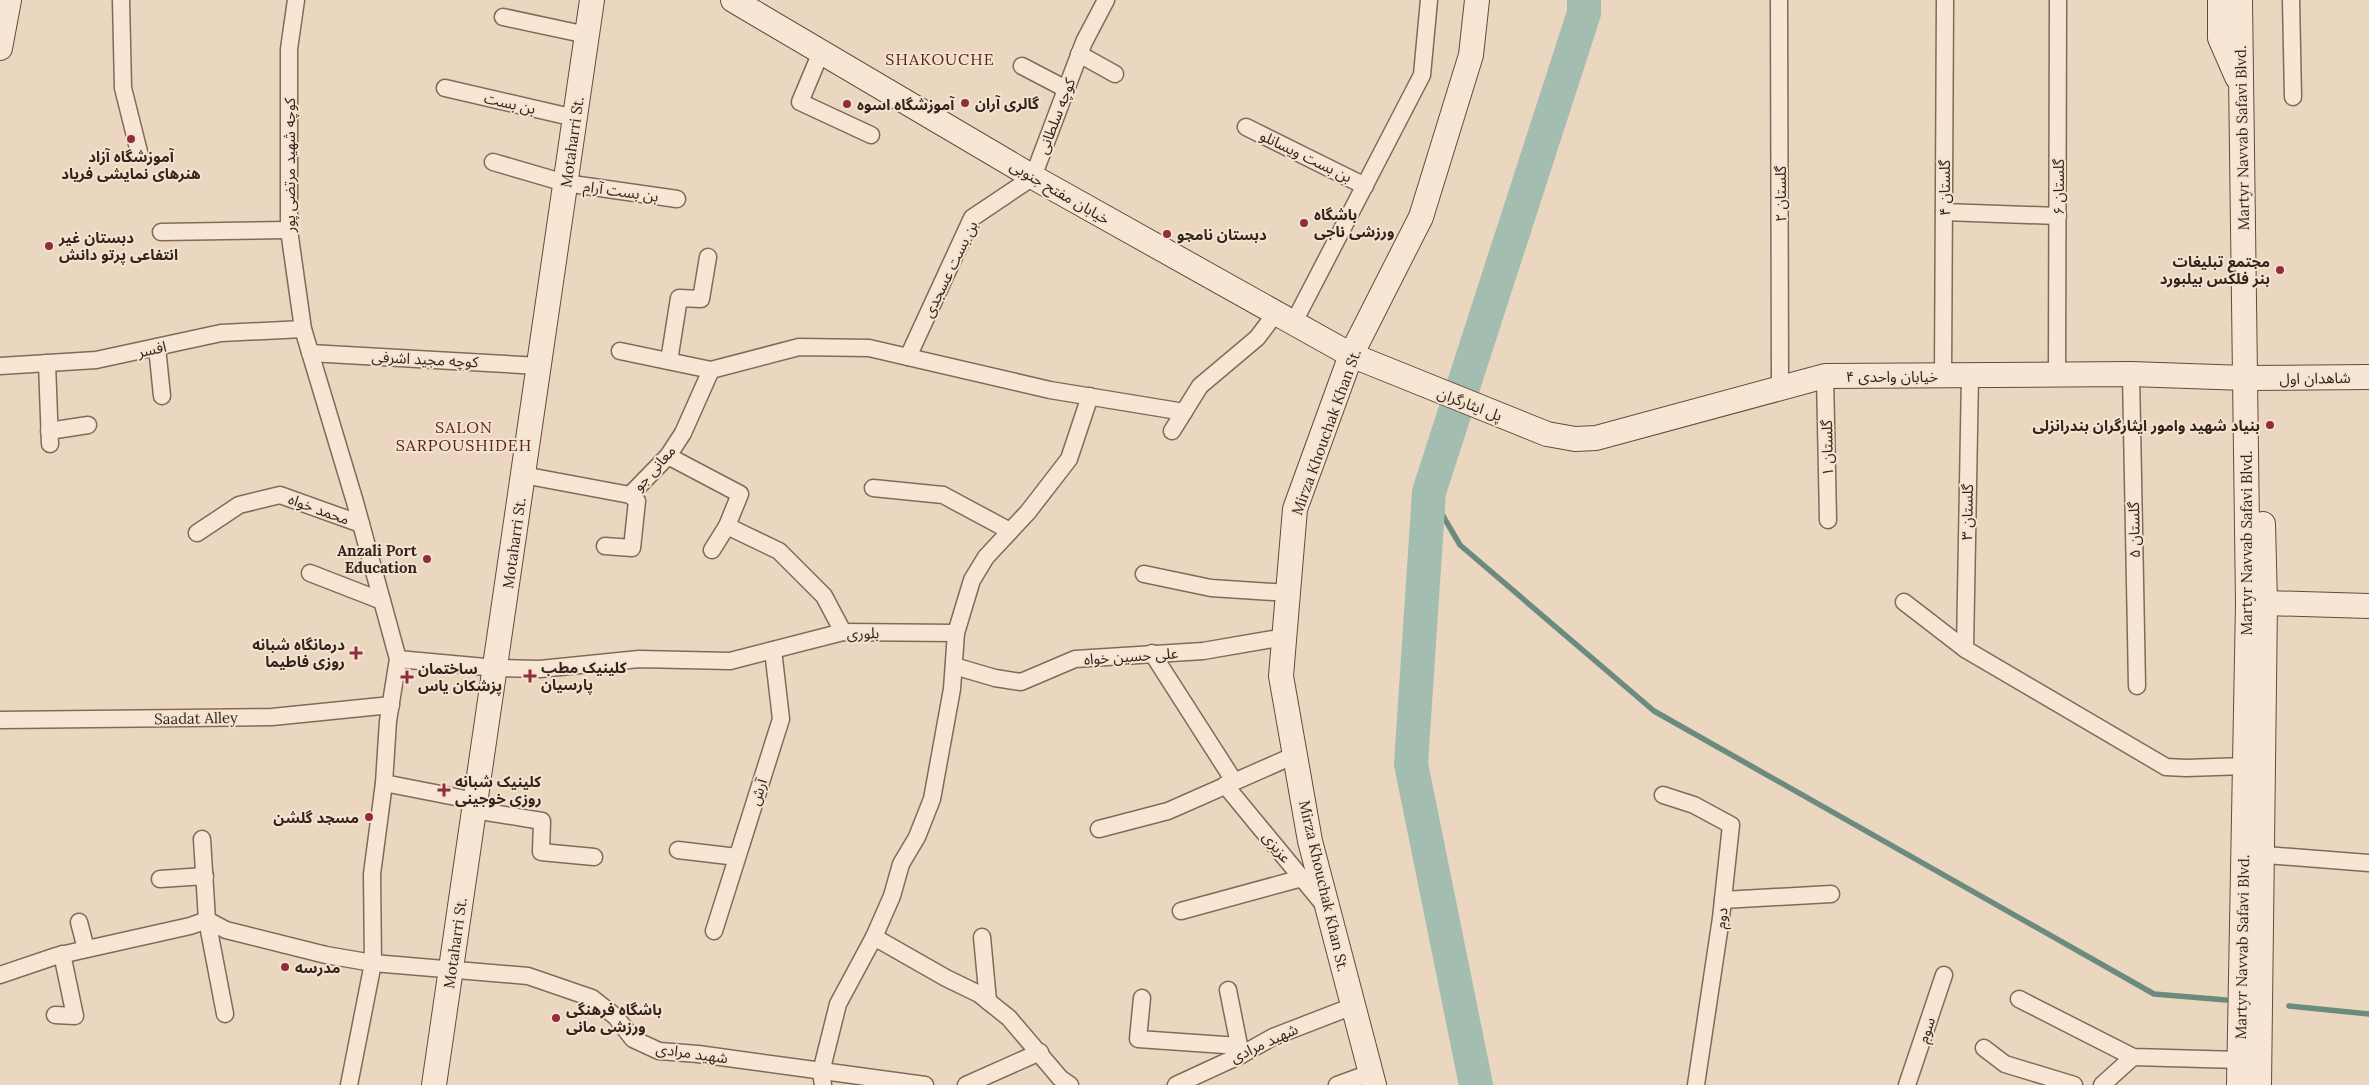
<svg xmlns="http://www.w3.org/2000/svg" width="2369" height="1085" font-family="Lora,'Noto Sans Arabic',serif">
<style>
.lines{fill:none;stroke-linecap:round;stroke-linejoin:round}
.stream{stroke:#6b8b7e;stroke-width:5.5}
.river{stroke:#a3beb1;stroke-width:34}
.street-casing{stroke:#846959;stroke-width:19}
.secondary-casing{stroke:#654a3c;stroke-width:26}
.street{stroke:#f7e6d3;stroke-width:16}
.secondary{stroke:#f7e6d3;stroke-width:24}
.poi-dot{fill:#902c3d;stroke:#f3e3cf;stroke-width:2}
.labels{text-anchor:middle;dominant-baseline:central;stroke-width:4;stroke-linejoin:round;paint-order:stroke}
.street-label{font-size:15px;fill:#34241d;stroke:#f3e3cf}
.poi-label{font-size:15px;font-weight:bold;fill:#34241d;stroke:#f3e3cf;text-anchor:start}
.neighbourhood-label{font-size:16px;letter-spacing:1px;fill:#5e211e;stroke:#f3e3cf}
</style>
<rect width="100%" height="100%" fill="#ebd7c0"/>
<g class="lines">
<g class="stream">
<polyline points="1429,492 1460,545 1654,711 2154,994 2226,1000"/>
<polyline points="2289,1006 2369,1014"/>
</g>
<polyline class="river" points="1476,1085 1411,764 1429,492 1584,13 1584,0"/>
<defs>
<g id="street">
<polyline points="121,0 123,88 139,152"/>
<polyline points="296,0 289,49 289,230 303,329 355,502 398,659 388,721 384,783 372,874 373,963 349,1085"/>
<polyline points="1779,0 1780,387"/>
<polyline points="2291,0 2293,97"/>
<polyline points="503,17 587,35"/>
<polyline points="821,52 800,102 871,135"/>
<polyline points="1079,54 1115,74"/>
<polyline points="1022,66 1066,89"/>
<polyline points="445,88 575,118"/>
<polyline points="1246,127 1365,186"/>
<polyline points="493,162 565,183 677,199"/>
<polyline points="1944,212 2058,216"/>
<polyline points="161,232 289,230"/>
<polyline points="1294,322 1422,75 1429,0"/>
<polyline points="157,347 162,396"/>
<polyline points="620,351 711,370 799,347 869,348 1050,390 1184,412"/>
<polyline points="310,353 539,366"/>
<polyline points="908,357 972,218 1033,177 1084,42 1106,0"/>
<polyline points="669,361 679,298 701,299 708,257"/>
<polyline points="47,363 50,444"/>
<polyline points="0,366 96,360 221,333 303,329"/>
<polyline points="2057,374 2058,0"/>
<polyline points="2131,374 2137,686"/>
<polyline points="1825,376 1828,520"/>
<polyline points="1943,376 1945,0"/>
<polyline points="49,431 88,425"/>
<polyline points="1172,431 1200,386 1257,338 1276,313"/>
<polyline points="668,456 740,494 727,526 712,550"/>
<polyline points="523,475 630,495 637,501 632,548 605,546"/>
<polyline points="873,488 943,495 1010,531"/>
<polyline points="630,495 668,456 683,433 711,370"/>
<polyline points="727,526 779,551 824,596 843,632"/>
<polyline points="197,533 239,505 280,495 361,524"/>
<polyline points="310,573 382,601"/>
<polyline points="1144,574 1211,588 1288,593"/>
<polyline points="1904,602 1965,649 2166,767 2186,768 2245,766"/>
<polyline points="1965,649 1970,375"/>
<polyline points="1152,653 1234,781"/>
<polyline points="398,659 496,668 540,669 639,659 730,661 843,632 956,633"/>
<polyline points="954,666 995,678 1021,682 1075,659 1203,651 1285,637"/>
<polyline points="0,720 272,717 391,705"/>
<polyline points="384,783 476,801"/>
<polyline points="1225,785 1324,905"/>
<polyline points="1663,795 1694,805 1731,825 1721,918 1696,1085"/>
<polyline points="474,810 542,821 541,852 594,857"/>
<polyline points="1099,829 1168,811 1295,755"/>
<polyline points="202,839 207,920 225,1014"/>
<polyline points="678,850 737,857"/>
<polyline points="2253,854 2369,863"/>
<polyline points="160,879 205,876"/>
<polyline points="1723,900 1831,894"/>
<polyline points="1181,911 1302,878"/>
<polyline points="79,922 86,949"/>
<polyline points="714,931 781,719 773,650"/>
<polyline points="874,937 892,896 901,864 917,837 932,799 952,689 956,633 972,580 986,557 1028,512 1069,459 1090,396"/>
<polyline points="982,937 988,1001"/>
<polyline points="0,975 56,956 190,926 207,920 226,930 326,955 373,963 528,976 592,998 616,1017 633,1039 659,1051 698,1054 925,1085"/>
<polyline points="1228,990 1241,1055"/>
<polyline points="1142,998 1138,1039 1239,1046"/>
<polyline points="2019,999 2133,1057 2239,1060"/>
<polyline points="55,1015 75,1016 62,954"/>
<polyline points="1984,1048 2005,1064 2074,1085"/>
<polyline points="823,1085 821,1072 838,1004 874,937 946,978 979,994 1009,1018 1060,1078 1070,1085"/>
<polyline points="966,1085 1040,1052"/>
<polyline points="1176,1085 1241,1055 1273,1037 1353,1006"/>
<polyline points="1337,1085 1370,1073"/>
<polyline points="1907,1085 1944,975"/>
<polyline points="2102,1085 2133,1057"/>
</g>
<g id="secondary">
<polyline points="733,0 1033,177 1351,355 1547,434 1575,439 1596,438 1825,376 2131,374 2245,378 2369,377"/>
<polyline points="2220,0 2220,38 2237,77"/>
<polyline points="0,48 9,0"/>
<polyline points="2265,603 2369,606"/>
<polyline points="434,1085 592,0"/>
<polyline points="1374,1085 1310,841 1281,676 1295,509 1351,355 1421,217 1471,55 1477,0"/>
<polyline points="2239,1085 2248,603 2240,0"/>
<polyline points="2259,1085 2265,603 2263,524"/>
</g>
</defs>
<use href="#street" class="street-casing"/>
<use href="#secondary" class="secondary-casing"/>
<use href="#street" class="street"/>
<use href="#secondary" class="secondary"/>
</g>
<g class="poi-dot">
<circle cx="965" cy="103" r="5"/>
<circle cx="847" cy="104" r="5"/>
<circle cx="131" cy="139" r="5"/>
<circle cx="1304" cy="223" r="5"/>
<circle cx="1167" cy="234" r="5"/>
<circle cx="49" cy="246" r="5"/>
<circle cx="2280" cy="270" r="5"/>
<circle cx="2270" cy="425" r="5"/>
<circle cx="427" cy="559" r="5"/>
<path d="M353.5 645.5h5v5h5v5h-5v5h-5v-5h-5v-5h5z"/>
<path d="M527.5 668.5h5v5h5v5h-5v5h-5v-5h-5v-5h5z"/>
<path d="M404.5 669.5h5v5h5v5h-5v5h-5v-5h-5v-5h5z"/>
<path d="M441.5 782.5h5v5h5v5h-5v5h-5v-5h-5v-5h5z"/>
<circle cx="369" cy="817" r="5"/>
<circle cx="285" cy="967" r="5"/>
<circle cx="556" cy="1018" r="5"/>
</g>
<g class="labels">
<g class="street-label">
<text transform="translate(510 103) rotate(13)">بن بست</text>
<text transform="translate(1056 116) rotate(-69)">کوچه سلطانی</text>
<text transform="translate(2242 138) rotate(-91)">Martyr Navvab Safavi Blvd.</text>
<text transform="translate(572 142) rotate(-82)">Motaharri St.</text>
<text transform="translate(1306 156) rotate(26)">بن بست ویسانلو</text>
<text transform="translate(289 165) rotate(-90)">کوچه شهید مرتضی پور</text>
<text transform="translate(2058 187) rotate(-90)">گلستان ۶</text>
<text transform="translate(1944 188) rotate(-90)">گلستان ۴</text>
<text transform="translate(621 191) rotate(8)">بن بست آرام</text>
<text transform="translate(1060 192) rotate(30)">خیابان مفتح جنوبی</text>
<text transform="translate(1780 194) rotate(-90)">گلستان ۲</text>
<text transform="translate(950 269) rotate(-64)">بن بست عسجدی</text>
<text transform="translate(152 349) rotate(-12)">افسر</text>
<text transform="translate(425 359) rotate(3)">کوچه مجید اشرفی</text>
<text x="1892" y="376">خیابان واحدی ۴</text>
<text transform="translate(2315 378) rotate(-1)">شاهدان اول</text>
<text transform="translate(1470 404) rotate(21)">پل ایثارگران</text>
<text transform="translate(1326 432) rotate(-70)">Mirza Khouchak Khan St.</text>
<text transform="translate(1827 448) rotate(-91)">گلستان ۱</text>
<text transform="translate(654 468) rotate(-48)">معانی جو</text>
<text transform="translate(319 509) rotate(20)">محمد خواه</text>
<text transform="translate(1967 512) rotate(-89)">گلستان ۳</text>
<text transform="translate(2134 530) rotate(-91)">گلستان ۵</text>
<text transform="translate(514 543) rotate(-82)">Motaharri St.</text>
<text transform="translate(2246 543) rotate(-90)">Martyr Navvab Safavi Blvd.</text>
<text transform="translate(863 633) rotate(-1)">بلوری</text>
<text transform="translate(1131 656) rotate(-4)">علی حسین خواه</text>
<text transform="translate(196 718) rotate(-1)">Saadat Alley</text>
<text transform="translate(758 792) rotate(-72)">آرش</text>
<text transform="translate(1277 847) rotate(51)">عزیزی</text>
<text transform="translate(1324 886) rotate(77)">Mirza Khouchak Khan St.</text>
<text transform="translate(1721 918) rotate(-83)">دوم</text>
<text transform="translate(455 943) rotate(-82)">Motaharri St.</text>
<text transform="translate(2242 947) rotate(-89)">Martyr Navvab Safavi Blvd.</text>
<text transform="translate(1926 1030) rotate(-72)">سوم</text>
<text transform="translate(1264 1043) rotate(-25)">شهید مرادی</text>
<text transform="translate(692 1053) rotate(8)">شهید مرادی</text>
</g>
<g class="poi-label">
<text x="975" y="103">گالری آران</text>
<text x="857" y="104">آموزشگاه اسوه</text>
<text x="131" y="156" text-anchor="middle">آموزشگاه آزاد<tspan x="131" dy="17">هنرهای نمایشی فریاد</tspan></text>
<text x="1314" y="214">باشگاه<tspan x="1314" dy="17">ورزشی ناجی</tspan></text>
<text x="1177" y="234">دبستان نامجو</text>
<text x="59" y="237">دبستان غیر<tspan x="59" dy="17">انتفاعی پرتو دانش</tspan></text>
<text x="2270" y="261" text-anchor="end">مجتمع تبلیغات<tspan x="2270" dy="17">بنر فلکس بیلبورد</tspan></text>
<text x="2260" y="425" text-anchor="end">بنیاد شهید وامور ایثارگران بندرانزلی</text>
<text x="417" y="550" text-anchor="end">Anzali Port<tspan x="417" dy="17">Education</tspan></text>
<text x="345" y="644" text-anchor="end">درمانگاه شبانه<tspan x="345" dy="17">روزی فاطیما</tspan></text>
<text x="541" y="667">کلینیک مطب<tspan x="541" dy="17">پارسیان</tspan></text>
<text x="418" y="668">ساختمان<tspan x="418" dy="17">پزشکان یاس</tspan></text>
<text x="455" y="781">کلینیک شبانه<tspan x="455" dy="17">روزی خوجینی</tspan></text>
<text x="359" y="817" text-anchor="end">مسجد گلشن</text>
<text x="295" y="967">مدرسه</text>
<text x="566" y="1009">باشگاه فرهنگی<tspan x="566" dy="17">ورزشی مانی</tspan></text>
</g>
<g class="neighbourhood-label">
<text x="940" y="59">SHAKOUCHE</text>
<text x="464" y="427">SALON<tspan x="464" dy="18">SARPOUSHIDEH</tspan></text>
</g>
</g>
</svg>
